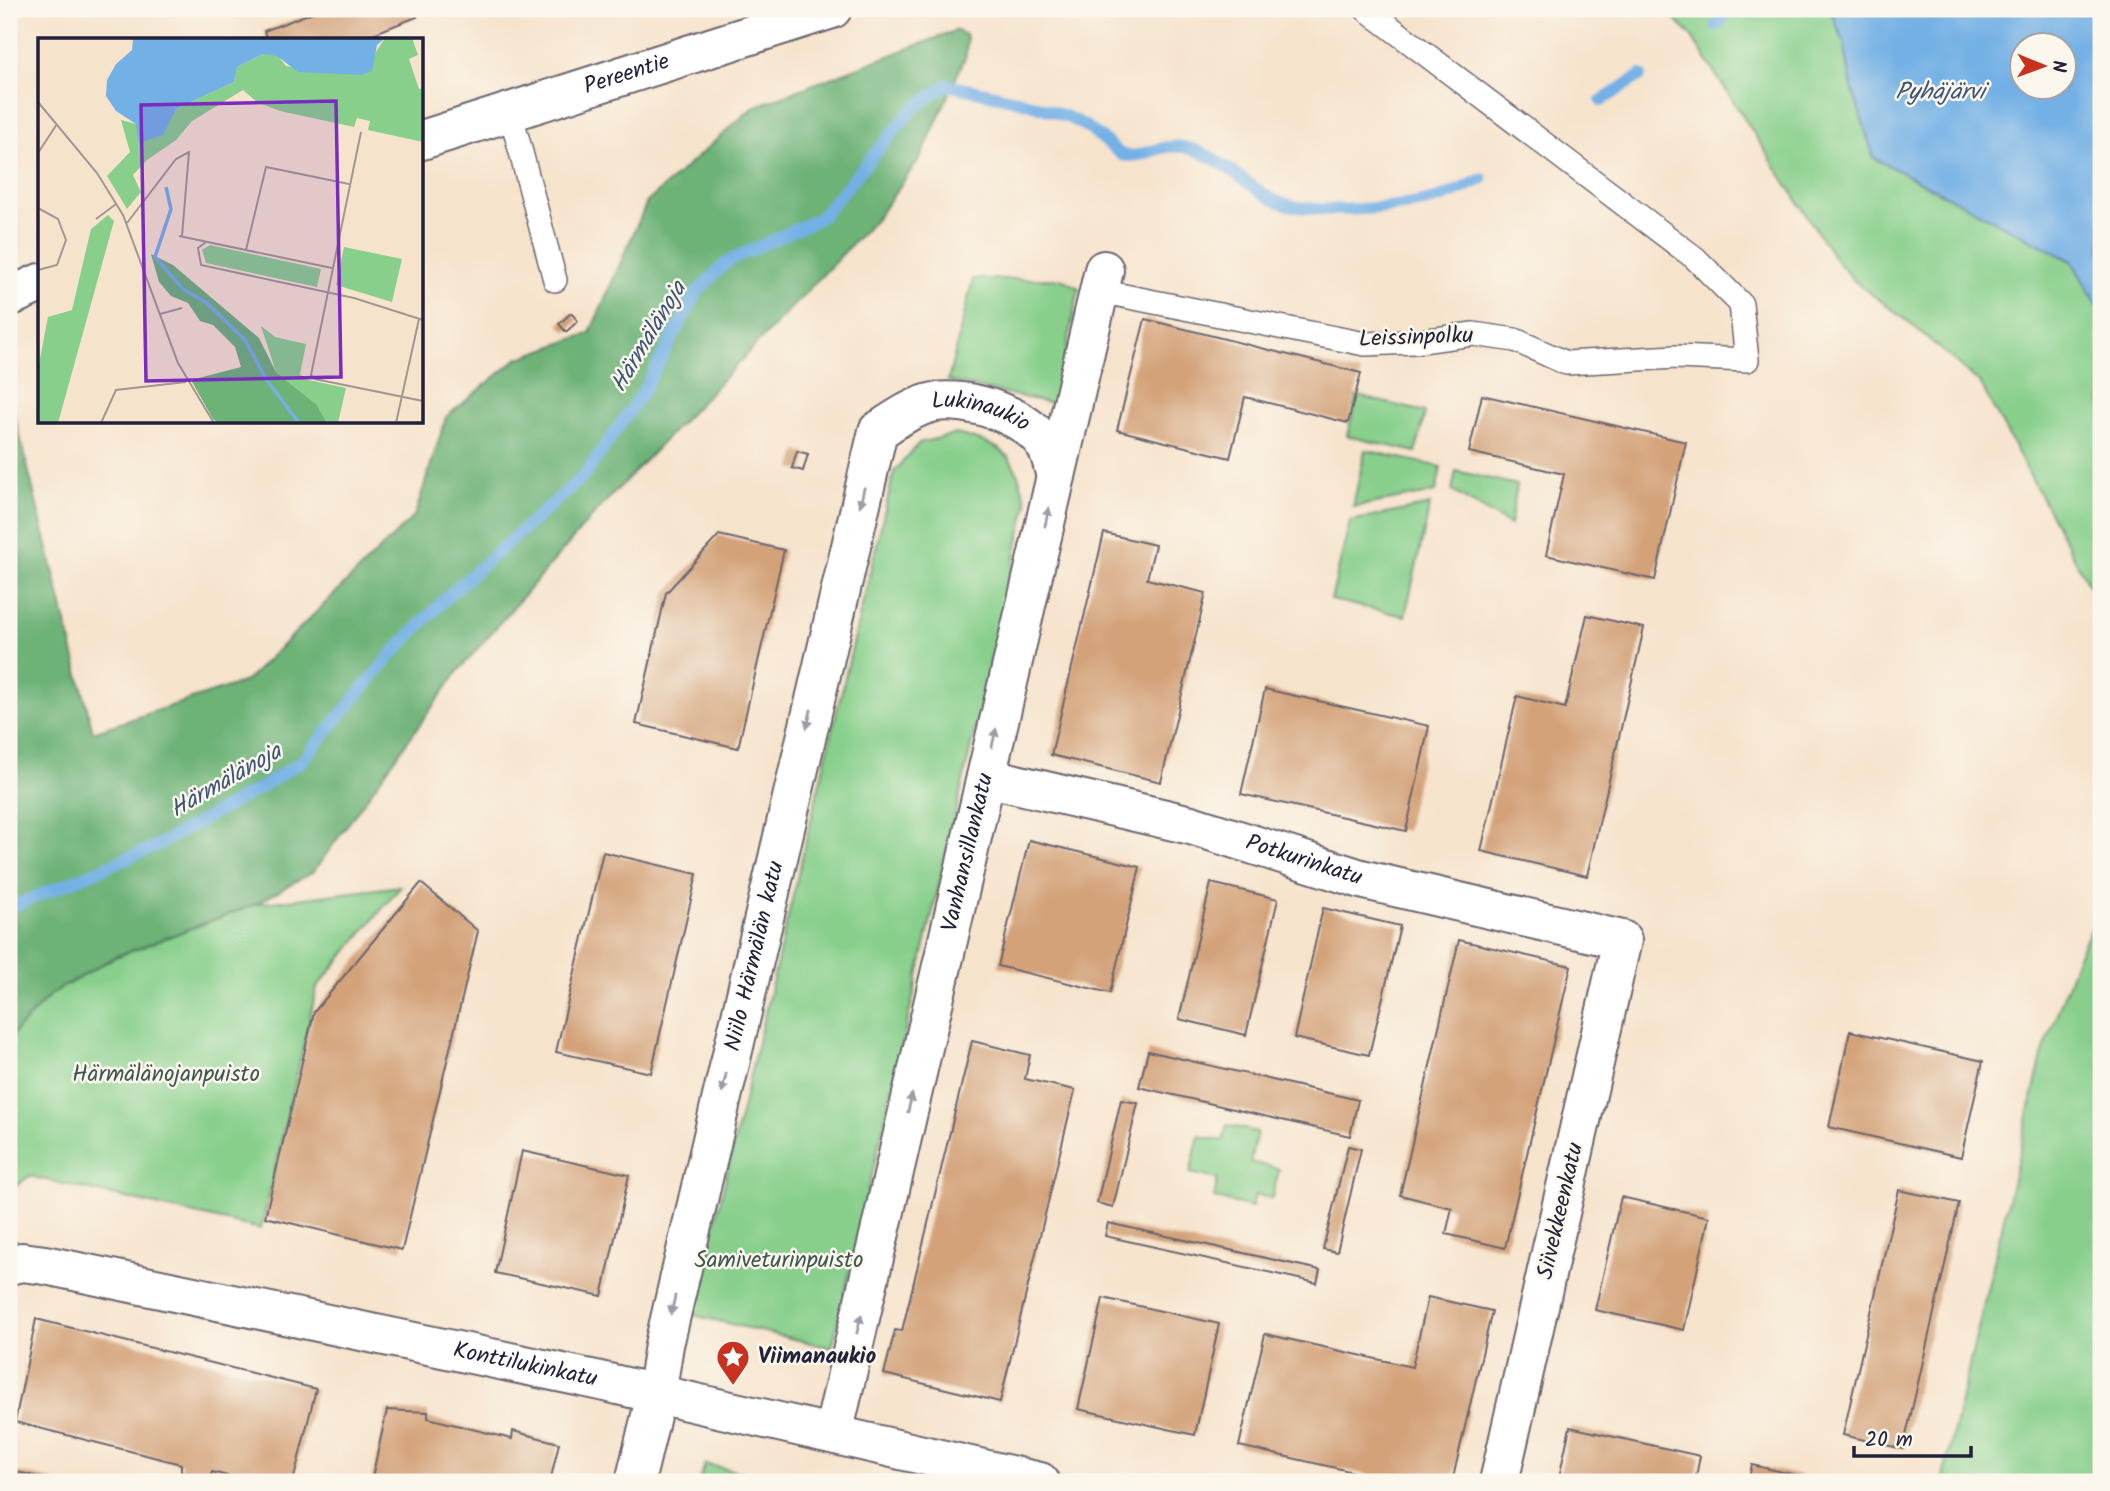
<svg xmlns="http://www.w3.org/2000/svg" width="2110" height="1491" font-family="Kalam,sans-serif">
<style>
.green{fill:#87cf8b;stroke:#547863;stroke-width:2}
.forest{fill:#6db277;stroke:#486a59;stroke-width:2}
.water{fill:#73b0e5;stroke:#4a6990;stroke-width:2;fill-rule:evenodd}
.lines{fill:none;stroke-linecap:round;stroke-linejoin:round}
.stream{stroke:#73b0e5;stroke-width:12}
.building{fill:#d3a279}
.service-casing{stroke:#6c666e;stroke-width:26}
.minor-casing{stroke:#6c666e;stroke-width:42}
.tertiary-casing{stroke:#6c666e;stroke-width:42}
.service{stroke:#fff;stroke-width:23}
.minor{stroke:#fff;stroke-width:38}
.tertiary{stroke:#fff;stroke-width:38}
.oneway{fill:#9c9ca7}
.labels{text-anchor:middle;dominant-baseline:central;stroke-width:5;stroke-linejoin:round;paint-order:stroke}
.street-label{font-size:23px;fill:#22223b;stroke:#fbf7ec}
.park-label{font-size:23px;fill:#405653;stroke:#fbf7ec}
.poi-label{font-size:23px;font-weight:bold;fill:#22223b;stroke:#fbf7ec;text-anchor:start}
.water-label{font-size:24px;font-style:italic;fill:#3e5476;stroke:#fbf7ec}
.inset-river{fill:none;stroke:#73b0e5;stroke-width:3.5}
.inset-road{fill:none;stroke:#a19692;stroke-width:2}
.view{fill:#7b2cbf;fill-opacity:0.15;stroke:#7b2cbf;stroke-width:3.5}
.inset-edge{fill:none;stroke:#22223b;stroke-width:3.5}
</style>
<rect width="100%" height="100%" fill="#fbf7ec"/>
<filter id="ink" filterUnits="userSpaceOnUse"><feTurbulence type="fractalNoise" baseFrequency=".0143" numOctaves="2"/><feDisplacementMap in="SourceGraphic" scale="14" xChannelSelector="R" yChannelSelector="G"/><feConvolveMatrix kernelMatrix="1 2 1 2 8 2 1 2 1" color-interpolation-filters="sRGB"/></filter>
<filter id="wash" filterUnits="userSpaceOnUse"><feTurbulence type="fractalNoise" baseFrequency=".00686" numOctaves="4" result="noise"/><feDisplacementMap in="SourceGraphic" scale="28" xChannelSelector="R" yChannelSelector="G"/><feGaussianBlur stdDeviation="1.57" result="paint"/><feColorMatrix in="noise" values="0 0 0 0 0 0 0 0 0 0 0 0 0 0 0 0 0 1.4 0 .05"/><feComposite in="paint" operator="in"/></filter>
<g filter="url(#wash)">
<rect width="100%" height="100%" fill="#f6e3cc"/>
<g class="green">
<polygon points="1663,9 1830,9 1844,42 1852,87 1874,158 2072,261 2101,312 2101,608 1980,383 1910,323 1853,280 1835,259 1689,33"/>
<polygon points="973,279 1062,279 1079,288 1055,404 948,381"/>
<polygon points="1357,396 1425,412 1416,452 1347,436"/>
<path d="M956,434C1008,447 1013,453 1027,504L832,1348L693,1315L894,472L919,443Z"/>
<polygon points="1365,450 1441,467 1436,492 1353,507"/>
<polygon points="1456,471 1517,485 1510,525 1452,491"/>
<polygon points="1430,505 1405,616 1331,600 1350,521"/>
<polygon points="401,886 317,987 261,1229 29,1176 9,1192 9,1038 51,994 115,957 256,904"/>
<polygon points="2101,909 2101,1482 1942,1482 2042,1056 2077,958"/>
<polygon points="1227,1125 1257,1132 1250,1162 1279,1169 1272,1198 1255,1195 1252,1207 1214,1198 1218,1179 1190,1173 1199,1136 1223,1141"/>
<polygon points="705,1464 785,1482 699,1482"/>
</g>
<polygon class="forest" points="957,30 967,36 966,55 922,155 877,218 595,513 459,670 314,871 256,904 115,957 51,994 9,1038 9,392 93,732 246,681 415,515 446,417 517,359 590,333 647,202 753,107"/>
<path class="water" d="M1830,9H2101V312L2072,261L1874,158L1852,87L1844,42ZM2022,46H2064V88H2022Z"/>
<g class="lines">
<g class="stream">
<polyline points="1716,26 1731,9"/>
<polyline points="1601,101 1641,75"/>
<path d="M9,908L156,846L260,788L302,761L392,654L452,592L585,475L642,393L698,291L728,261L820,218L911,111L946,85C991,94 1037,102 1078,122C1094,130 1108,144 1122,155C1147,160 1162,138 1195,150C1225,161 1245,184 1272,199C1305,217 1407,209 1442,197C1456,192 1469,185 1482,179"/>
</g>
</g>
<g id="blocks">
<g class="building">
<polygon points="321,9 414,9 417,17 357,40 267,40 264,31"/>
<polygon points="571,313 578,321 566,332 559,324"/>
<polygon points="1145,319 1361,373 1348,423 1245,397 1230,458 1117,430"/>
<polygon points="1482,395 1686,442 1655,580 1546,555 1564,474 1469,452"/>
<polygon points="797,451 808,454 803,471 792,468"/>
<polygon points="1104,533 1155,545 1147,579 1206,593 1161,782 1051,755"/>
<polygon points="719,535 784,550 738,748 636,724 666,593"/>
<polygon points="1587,615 1644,628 1587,876 1481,851 1517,696 1565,708"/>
<polygon points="1265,689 1429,726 1406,831 1241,794"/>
<polygon points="1029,840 1140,867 1110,993 998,966"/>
<polygon points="603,852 697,874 651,1073 556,1052"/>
<polygon points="421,883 478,931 402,1250 265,1217 314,1012"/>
<polygon points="1211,883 1278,899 1246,1035 1179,1019"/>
<polygon points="1323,908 1400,926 1369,1055 1294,1038"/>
<polygon points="1459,940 1571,966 1505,1248 1446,1234 1452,1208 1400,1195"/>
<polygon points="1850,1031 1983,1061 1961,1157 1829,1127"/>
<polygon points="972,1041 1030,1055 1025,1079 1075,1090 1000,1402 884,1374 895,1330 902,1331"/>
<polygon points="1148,1051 1358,1100 1350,1136 1139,1087"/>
<polygon points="1121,1100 1138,1103 1113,1207 1097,1203"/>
<polygon points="1348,1146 1361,1149 1337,1252 1323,1249"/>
<polygon points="522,1151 629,1175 602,1296 495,1273"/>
<polygon points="1899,1190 1959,1203 1903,1449 1843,1435"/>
<polygon points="1621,1197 1709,1217 1684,1330 1595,1310"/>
<polygon points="1108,1223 1320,1270 1317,1283 1105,1236"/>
<polygon points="1428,1297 1492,1311 1452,1482 1398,1482 1239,1446 1265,1334 1412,1367"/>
<polygon points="1103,1298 1219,1324 1195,1435 1078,1409"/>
<polygon points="36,1319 316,1389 293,1482 251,1482 212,1472 209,1482 197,1482 181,1478 181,1464 15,1422"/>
<polygon points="387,1410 428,1412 428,1418 512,1439 513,1431 559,1443 550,1482 371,1482"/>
<polygon points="1570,1427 1700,1456 1695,1482 1558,1482"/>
<polygon points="1752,1465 1822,1481 1822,1482 1748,1482"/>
<polygon points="9,1470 55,1481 55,1482 9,1482"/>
</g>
</g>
</g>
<g filter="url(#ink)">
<use href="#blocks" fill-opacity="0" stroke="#6c666e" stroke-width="2"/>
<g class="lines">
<defs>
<g id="service">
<polyline points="510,111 555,280"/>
<polyline points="1099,291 1365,344 1414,342 1473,334 1515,340 1566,363 1676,357 1747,360 1741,304 1695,258 1366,9"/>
</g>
<g id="minor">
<path id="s1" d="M986,777L1191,825L1361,879L1622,940L1499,1482"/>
<path id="s2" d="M9,1265L22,1262L45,1265L596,1380L1040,1482"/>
<path id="s3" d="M656,1395L664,1345L878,431C895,420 914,406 935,402C969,397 1027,415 1046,446C1051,454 1053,467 1056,476"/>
<path id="s4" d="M833,1434L1104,270"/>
</g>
<g id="tertiary">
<path id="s5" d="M422,140L832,9"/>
<polyline points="9,297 40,283"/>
<polyline points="635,1482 656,1395"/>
</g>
</defs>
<use href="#service" class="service-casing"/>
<use href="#minor" class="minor-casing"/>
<use href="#tertiary" class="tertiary-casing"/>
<use href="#service" class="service"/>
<use href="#minor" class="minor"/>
<use href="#tertiary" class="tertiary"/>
</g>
<defs><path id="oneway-solid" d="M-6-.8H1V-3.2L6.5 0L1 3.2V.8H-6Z" transform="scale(1.75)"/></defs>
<g class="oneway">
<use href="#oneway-solid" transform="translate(862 497) rotate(103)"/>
<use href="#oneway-solid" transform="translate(1047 517) rotate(-77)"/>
<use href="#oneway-solid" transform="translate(809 719) rotate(103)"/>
<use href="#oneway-solid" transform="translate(994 738) rotate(-77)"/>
<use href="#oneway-solid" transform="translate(724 1083) rotate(103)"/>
<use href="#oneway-solid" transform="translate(910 1103) rotate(-77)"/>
<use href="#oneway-solid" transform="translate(673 1305) rotate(103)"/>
<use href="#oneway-solid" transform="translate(859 1324) rotate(-77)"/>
</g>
</g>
<defs>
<symbol id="sight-pin" viewBox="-11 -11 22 30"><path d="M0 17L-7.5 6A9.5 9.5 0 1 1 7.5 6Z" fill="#c8321e" stroke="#fbf7ec"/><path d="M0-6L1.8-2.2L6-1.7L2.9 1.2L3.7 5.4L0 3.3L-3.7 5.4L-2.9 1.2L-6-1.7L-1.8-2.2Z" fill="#fff"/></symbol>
</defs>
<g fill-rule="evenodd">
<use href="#sight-pin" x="714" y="1338" width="38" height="52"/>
</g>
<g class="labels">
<g class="street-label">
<text stroke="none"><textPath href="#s5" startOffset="215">Pereentie</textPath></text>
<text transform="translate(1416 338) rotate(-2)">Leissinpolku</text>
<text stroke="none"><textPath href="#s3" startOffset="1101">Lukinaukio</textPath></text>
<text stroke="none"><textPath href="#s4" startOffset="597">Vanhansillankatu</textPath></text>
<text stroke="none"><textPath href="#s1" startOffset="329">Potkurinkatu</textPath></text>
<text stroke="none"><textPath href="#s3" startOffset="450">Niilo Härmälän katu</textPath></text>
<text transform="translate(1561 1211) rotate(-77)">Siivekkeenkatu</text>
<text stroke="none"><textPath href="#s2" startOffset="527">Konttilukinkatu</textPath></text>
</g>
<g class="park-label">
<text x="166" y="1075">Härmälänojanpuisto</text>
<text x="779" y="1261">Samiveturinpuisto</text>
</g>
<g class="poi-label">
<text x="758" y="1357">Viimanaukio</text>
</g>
<g class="water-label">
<text x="1940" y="92">Pyhäjärvi</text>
<text transform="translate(649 337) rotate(-59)">Härmälänoja</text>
<text transform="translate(226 781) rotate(-30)">Härmälänoja</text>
</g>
</g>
<g transform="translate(38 38)">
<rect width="385" height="385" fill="#f6e3cc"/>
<path d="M347,0H374L380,17L371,21L381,51L385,50V104L330,92L332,83L319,80L316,89L242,73L219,64L205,52L154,83L138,102L109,122L95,137L103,154L89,171L69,138L92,114L83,82L98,86L110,102L115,100L138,71L196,44L199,29L225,16L239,17L248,28L323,37ZM70,177L76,183L20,385H0V331L10,279L34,272L53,191ZM172,207L283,231L279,249L168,225L164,212ZM306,209L364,221L354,264L298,247ZM223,288L237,299L268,306L262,336L266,341L308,350L300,385H289L279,367L238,334Z" fill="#87cf8b"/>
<path d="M113,216L135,227L221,300L238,334L279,367L289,385H181L175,381L153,342L203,329L197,309L175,287L162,283L150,265L133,258L121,244Z" fill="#6db277"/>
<path d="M95,0H347L339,7L334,33L323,37L260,34L239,18L225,16L199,29L196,44L138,71L125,97L101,105L98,86L78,73L68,58L69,42L78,26L94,12Z" fill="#73b0e5"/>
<path class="inset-river" d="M128,149L133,171L117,219L145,251L169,265L207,302L228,341L261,385"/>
<path class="inset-road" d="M0,64L59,135L85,177L140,325L176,385M323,94L273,337L277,341L385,363M0,115L19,86M0,170L20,181L28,202L19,227L0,232M58,181L78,166M89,185L138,121L151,114L144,198M141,198L294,230M168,204L160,210L163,227L316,260L385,282M208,212L228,129L311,146M122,276L144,270M63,385L78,352L148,344M358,385L381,281"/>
<path class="view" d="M298,63L303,339L108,343L103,67Z"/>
<rect width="385" height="385" class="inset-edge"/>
</g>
<rect width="2110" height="1491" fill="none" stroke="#fbf7ec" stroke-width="35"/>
<g transform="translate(2043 66) rotate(91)"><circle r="33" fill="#fbf7ec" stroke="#a4a2a5" stroke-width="2"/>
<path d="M0-5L12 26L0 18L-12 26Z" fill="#c8321e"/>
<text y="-10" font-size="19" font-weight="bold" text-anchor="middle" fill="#22223b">N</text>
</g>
<path d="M1854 1446v10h117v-10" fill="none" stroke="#22223b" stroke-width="3.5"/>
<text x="1865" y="1446" font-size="21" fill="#22223b" stroke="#fbf7ec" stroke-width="5" paint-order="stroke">20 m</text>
</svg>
